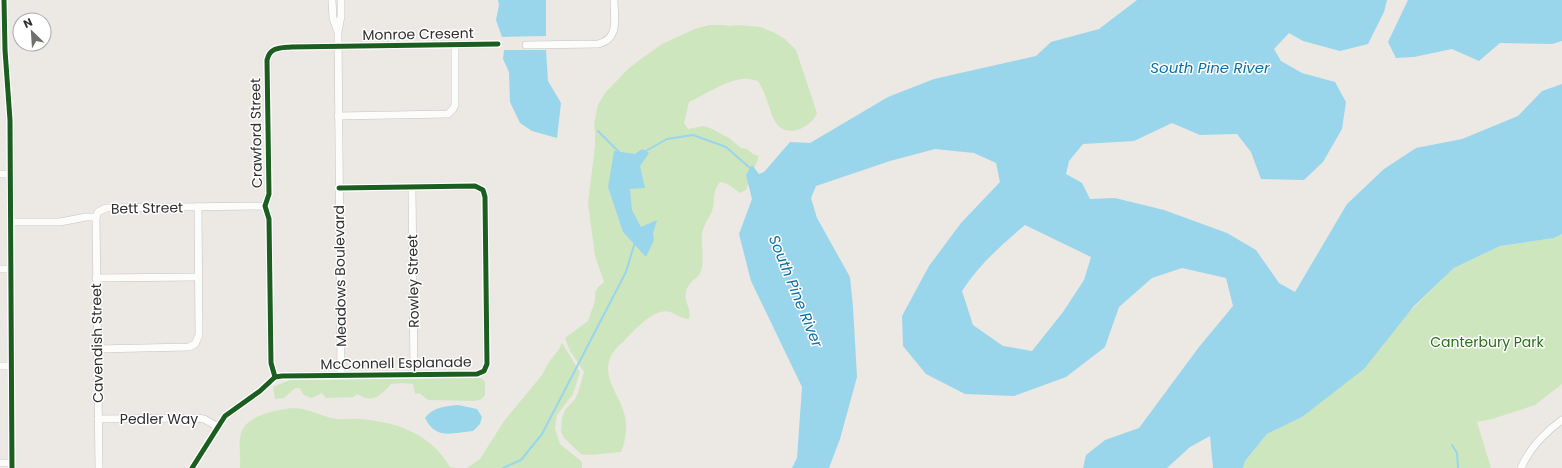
<svg xmlns="http://www.w3.org/2000/svg" width="1562" height="468" font-family="Poppins,sans-serif">
<style>
.green{fill:#cee6be}
.water{fill:#99d6ec;fill-rule:evenodd}
.lines{fill:none;stroke-linecap:round;stroke-linejoin:round}
.stream{stroke:#99d6ec;stroke-width:2}
.minor-casing{stroke:#c5c4c5;stroke-width:8}
.minor{stroke:#fcfcfb;stroke-width:7}
.cycleway-casing{stroke:#fff;stroke-width:8}
.cycleway{stroke:#1b5e20;stroke-width:5}
.labels{text-anchor:middle;dominant-baseline:central;stroke-width:3;stroke-linejoin:round;paint-order:stroke}
.street-label{font-size:14px;fill:#2e2e2e;stroke:#fff}
.park-label{font-size:14px;fill:#2c6e1b;stroke:#fff}
.water-label{font-size:15px;font-style:italic;fill:#0d6fa3;stroke:#fff}
</style>
<rect width="100%" height="100%" fill="#ece8e4"/>
<g class="green">
<path d="M709,25H724L730,26L738,25L760,27L773,32L785,39L796,50L817,113C814,121 808,125 800,129C774,138 772,112 765,95C763,90 761,86 758,81C753,80 748,78 742,79C725,81 704,95 689,102L684,123L688,129L703,126L710,128L729,138L741,148L747,149L753,154L759,156L746,190L740,193L728,184L720,182C711,194 716,199 712,211C709,218 703,226 702,234C701,243 705,265 700,273C696,280 687,282 686,293C684,303 692,309 689,319C680,318 678,315 670,312C656,307 635,329 627,338C622,343 614,349 611,356C601,377 619,394 624,413C628,426 626,440 621,452L589,455L581,454L564,438L561,432L562,418L565,410L575,399L578,393L584,372L570,351L565,338L588,321L595,301V293L598,287L604,282L595,256L588,203L595,146V132L594,124L598,105L605,93L628,69L641,59L662,44L695,29Z"/>
<polygon points="1562,234 1562,384 1535,405 1492,419 1477,422 1491,468 1243,468 1245,461 1267,434 1302,417 1454,268 1500,246 1554,238"/>
<polygon points="562,343 580,372 573,394 557,415 555,429 560,444 582,462 582,468 467,468 480,459 504,421 542,375 549,362 559,349"/>
<path d="M481,378L485,382V395L482,399L475,401L428,400L419,393L415,394L413,384L403,383L391,384C380,396 373,404 357,394L353,397L326,398L322,393L312,398C305,396 302,395 300,388H295L284,398L275,399L273,387L290,380Z"/>
<path d="M293,408C309,408 322,417 337,419C344,420 352,418 359,419C397,422 430,433 450,467L459,468H240C241,457 238,444 241,433C247,415 276,410 293,408Z"/>
</g>
<g class="water">
<polygon points="498,0 546,0 546,36 502,37 496,20 499,5"/>
<path d="M1137,0H1387L1384,12L1368,44L1340,51L1303,41L1289,33L1274,49L1281,61L1302,73L1335,82L1346,102L1342,129L1323,162L1304,180L1261,179L1251,152L1237,134L1200,135L1172,123L1134,141L1083,144L1069,161L1066,174L1082,183L1090,199L1115,198L1164,210L1227,233L1256,250L1279,283L1295,292L1347,204L1384,169L1416,148L1462,139L1518,116L1542,91L1562,84V234L1554,238L1500,246L1454,268L1414,306L1364,369L1302,417L1267,434L1245,461L1243,468H1213L1210,436L1190,447L1167,468H1083L1086,455L1105,440L1139,428L1199,347L1233,306L1226,278L1182,268L1152,278L1119,307L1105,347L1066,377L1014,396L965,394L926,374L903,346L902,316L929,266L961,223L1000,182L996,163L974,153L935,149L890,161L816,186L811,198L817,218L850,277L853,307L857,377L840,439L829,468H792L797,458L802,387L751,281L739,234L752,199L746,175L752,165L759,174L764,172L790,142L810,143L888,97L934,79L1036,56L1051,42L1099,29ZM1025,225L1091,257L1084,280L1063,312L1032,351L1003,346L973,325L962,291C979,265 1001,245 1025,225Z"/>
<polygon points="1408,0 1562,0 1562,41 1552,44 1500,43 1479,61 1452,49 1414,57 1396,58 1388,42"/>
<polygon points="504,50 546,50 548,81 561,103 557,138 532,131 520,123 510,102 509,72 503,59"/>
<polygon points="642,149 649,153 640,166 645,188 630,189 632,210 641,227 657,220 653,234 654,240 646,257 623,232 608,187 614,151 635,154"/>
<path d="M458,405L477,409L482,417L480,424L473,431C451,433 436,440 425,418C433,407 446,406 458,405Z"/>
</g>
<g class="lines">
<g class="stream">
<polyline points="598,131 620,153"/>
<polyline points="644,152 667,139 693,135 726,147 751,169"/>
<polyline points="1452,445 1457,453 1458,468"/>
<polyline points="503,468 521,460 542,434 626,272 635,242"/>
</g>
<defs>
<g id="minor">
<polyline points="4,0 5,50 10,120 12,468"/>
<polyline points="332,0 333,18 337,29"/>
<polyline points="341,0 341,16 338,32 341,376"/>
<path d="M526,45L598,44C620,39 614,18 614,0"/>
<polyline points="338,116 448,114 453,109 455,105 455,45"/>
<polyline points="0,174 10,174"/>
<polyline points="412,188 414,375"/>
<polyline points="96,217 99,468"/>
<polyline points="11,222 60,222 86,217 96,217 98,212 106,208 265,206"/>
<polyline points="0,269 10,269"/>
<polyline points="96,278 197,277"/>
<polyline points="97,349 189,347 195,344 199,335 198,207"/>
<polyline points="0,366 12,366"/>
<path d="M275,377L271,363L269,219L265,206L269,194L267,60C270,47 280,48 291,47L498,44"/>
<polyline points="98,419 197,418 204,419 218,427"/>
<polyline points="0,463 12,463"/>
<polyline points="192,468 225,416 260,391 275,377 282,376 477,374 484,371 487,364 485,197 483,190 475,186 339,188"/>
<path d="M1521,468C1530,447 1544,433 1562,420"/>
</g>
</defs>
<use href="#minor" class="minor-casing"/>
<use href="#minor" class="minor"/>
<defs>
<g id="cycleway">
<polyline points="4,0 5,50 10,120 12,468"/>
<path d="M275,377L271,363L269,219L265,206L269,194L267,60C270,47 280,48 291,47L498,44"/>
<polyline points="192,468 225,416 260,391 275,377 282,376 477,374 484,371 487,364 485,197 483,190 475,186 339,188"/>
</g>
</defs>
<use href="#cycleway" class="cycleway-casing"/>
<use href="#cycleway" class="cycleway"/>
</g>
<g class="labels">
<g class="street-label">
<text transform="translate(418 34) rotate(-1)">Monroe Cresent</text>
<text transform="translate(256 133) rotate(-91)">Crawford Street</text>
<text transform="translate(147 208) rotate(-1)">Bett Street</text>
<text transform="translate(340 276) rotate(-91)">Meadows Boulevard</text>
<text transform="translate(413 281) rotate(-91)">Rowley Street</text>
<text transform="translate(97 343) rotate(-91)">Cavendish Street</text>
<text transform="translate(396 363) rotate(-1)">McConnell Esplanade</text>
<text x="159" y="419">Pedler Way</text>
</g>
<g class="park-label">
<text x="1487" y="342">Canterbury Park</text>
</g>
<g class="water-label">
<text x="1210" y="67">South Pine River</text>
<text transform="translate(796 291) rotate(68)">South Pine River</text>
</g>
</g>
<g transform="translate(32 32) rotate(335)"><circle r="19" fill="#ffffff" stroke="#ababab"/>
<path d="M0-3L7 15L0 10L-7 15Z" fill="#706f6e"/>
<text y="-6" font-size="11" font-weight="bold" text-anchor="middle" fill="#2e2e2e">N</text>
</g>
</svg>
